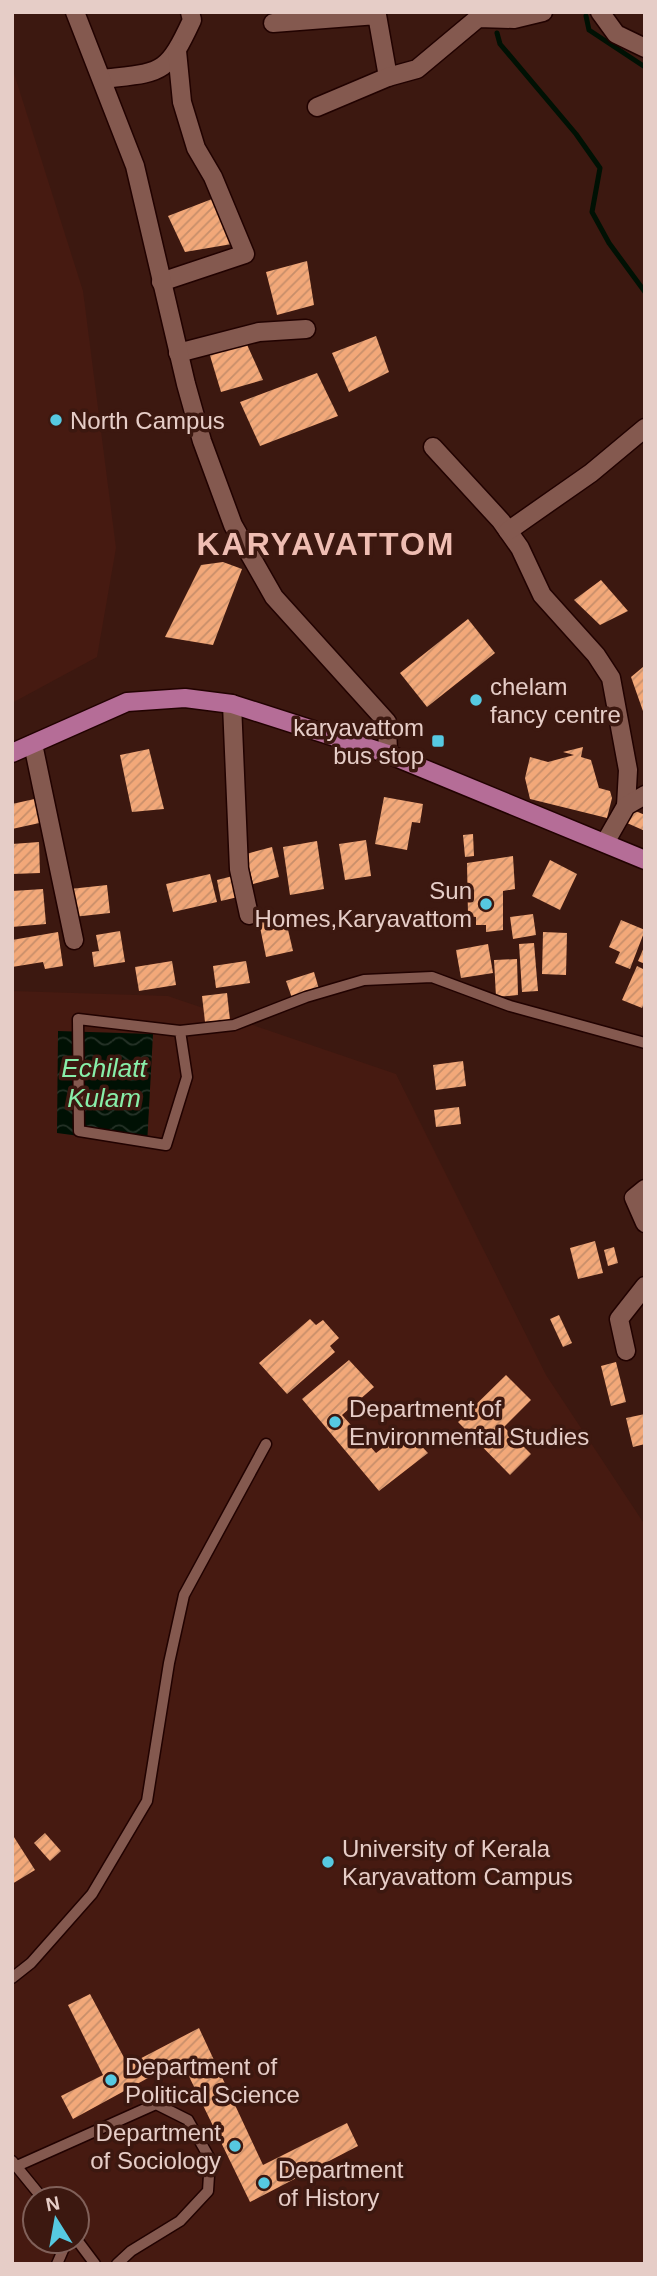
<svg xmlns="http://www.w3.org/2000/svg" width="657" height="2276" font-family="Arial,sans-serif">
<style>
.built{fill:#461a11;fill-rule:evenodd}
.water{fill:url(#water-waves)}
.lines{fill:none;stroke-linecap:round;stroke-linejoin:round}
.stream{stroke:#001104;stroke-width:5}
.building{fill:url(#building-hatch)}
.lane-casing{stroke:#210200;stroke-width:13}
.street-casing{stroke:#210200;stroke-width:21}
.secondary-casing{stroke:#210200;stroke-width:21}
.primary-casing{stroke:#210200;stroke-width:21}
.lane{stroke:#84594f;stroke-width:10}
.street{stroke:#84594f;stroke-width:18}
.secondary{stroke:#84594f;stroke-width:18}
.primary{stroke:#b56d97;stroke-width:18}
.poi-dot{fill:#56c9e1;stroke:#3c1810;stroke-width:2.5}
.labels{text-anchor:middle;dominant-baseline:central;stroke-width:7;stroke-linejoin:round;paint-order:stroke}
.poi-label{font-size:24px;fill:#e6cdc7;stroke:#3c1810;text-anchor:start}
.water-label{font-size:26px;font-style:italic;fill:#88eea9;stroke:#3c1810}
.district-label{font-size:32px;font-weight:bold;letter-spacing:2px;fill:#efbdb2;stroke:#3c1810}
</style>
<defs>
<pattern id="water-waves" width="16" height="10" patternUnits="userSpaceOnUse" patternTransform="scale(1.75)"><rect width="16" height="10" fill="#001104"/><path d="M0 5q4-4 8 0t8 0" fill="none" stroke="#253227"/></pattern>
<pattern id="building-hatch" width="6" height="6" patternUnits="userSpaceOnUse" patternTransform="scale(1.75)"><rect width="6" height="6" fill="#f2a879"/><path d="M-1 1l2-2M0 6l6-6M5 7l2-2" fill="none" stroke="#c78e6a"/></pattern>
</defs>
<rect width="100%" height="100%" fill="#3c1810"/>
<g class="built">
<polygon points="12,67 83,291 116,548 97,657 12,703"/>
<path d="M12,991L168,996L396,1074L546,1375L645,1525V2264H12ZM35,2199H77V2241H35Z"/>
</g>
<polygon class="water" points="58,1031 153,1034 147,1145 57,1133"/>
<g class="lines">
<g class="stream">
<polyline points="586,16 589,30 645,67"/>
<polyline points="497,33 500,44 576,134 600,168 592,212 609,243 645,292"/>
</g>
</g>
<g class="building">
<polygon points="212,199 232,244 185,252 168,216"/>
<polygon points="307,261 314,305 277,315 266,272"/>
<polygon points="376,336 389,372 349,392 332,353"/>
<polygon points="244,338 263,380 221,392 208,349"/>
<polygon points="317,373 338,416 260,446 240,402"/>
<polygon points="223,562 242,569 213,645 165,637 201,565"/>
<polygon points="601,580 628,611 600,625 574,600"/>
<polygon points="468,619 495,653 427,707 400,673"/>
<polygon points="643,667 645,671 644,714 631,677"/>
<polygon points="583,747 581,757 591,760 599,788 610,791 612,798 607,818 530,799 525,778 530,757 548,762 574,755 563,752"/>
<polygon points="149,749 164,809 132,812 120,755"/>
<polygon points="384,797 423,804 420,823 412,822 407,850 375,844"/>
<polygon points="39,798 44,822 12,829 12,804"/>
<polygon points="633,810 645,815 645,831 627,823"/>
<polygon points="473,834 474,856 465,857 463,835"/>
<polygon points="366,840 371,876 345,880 339,844"/>
<polygon points="317,841 324,889 290,895 283,847"/>
<polygon points="39,842 40,873 12,874 12,844"/>
<polygon points="272,847 279,877 253,884 246,854"/>
<polygon points="513,856 515,889 503,891 503,930 486,932 486,925 476,925 476,917 468,916 467,863"/>
<polygon points="550,860 577,874 560,910 532,896"/>
<polygon points="210,874 217,902 173,912 166,884"/>
<polygon points="233,876 238,897 221,901 217,880"/>
<polygon points="107,885 110,913 73,917 70,889"/>
<polygon points="43,889 46,924 12,927 12,891"/>
<polygon points="533,914 536,935 513,939 510,917"/>
<polygon points="285,917 293,951 266,957 259,922"/>
<polygon points="621,920 645,930 630,969 615,963 620,952 609,947"/>
<polygon points="120,931 125,962 94,967 92,952 99,951 96,935"/>
<polygon points="58,932 63,966 45,969 43,962 12,967 12,940"/>
<polygon points="543,932 567,933 566,975 542,974"/>
<polygon points="534,943 538,991 522,992 519,944"/>
<polygon points="488,944 493,973 461,978 456,950"/>
<polygon points="645,945 645,964 638,961"/>
<polygon points="517,959 518,995 496,997 494,960"/>
<polygon points="172,961 176,985 139,991 135,967"/>
<polygon points="246,961 250,983 216,988 213,966"/>
<polygon points="637,966 645,970 645,1001 642,1008 622,1000"/>
<polygon points="314,972 319,989 292,998 286,981"/>
<polygon points="227,993 230,1020 205,1022 202,996"/>
<polygon points="463,1061 466,1086 436,1090 433,1065"/>
<polygon points="459,1107 461,1124 436,1127 434,1110"/>
<polygon points="595,1241 603,1273 578,1279 570,1248"/>
<polygon points="614,1247 618,1263 608,1266 604,1250"/>
<polygon points="559,1315 572,1343 563,1347 550,1319"/>
<polygon points="310,1319 316,1325 323,1320 339,1338 330,1346 335,1352 287,1394 259,1363"/>
<polygon points="349,1360 374,1387 342,1415 376,1453 406,1430 428,1453 379,1491 302,1399"/>
<polygon points="616,1362 626,1402 611,1406 601,1366"/>
<polygon points="506,1375 531,1400 504,1427 531,1454 510,1475 458,1422"/>
<polygon points="645,1414 645,1444 633,1447 626,1418"/>
<polygon points="45,1833 61,1851 50,1861 34,1843"/>
<polygon points="12,1834 35,1870 12,1884"/>
<polygon points="90,1994 128,2065 199,2028 263,2165 347,2123 358,2146 250,2202 181,2060 73,2119 61,2096 103,2075 68,2005"/>
</g>
<g class="lines">
<defs>
<g id="lane">
<polyline points="180,1031 187,1077 166,1145 79,1131 78,1019 180,1031 234,1025 306,997 364,980 432,977 510,1006 645,1043"/>
<polyline points="12,1978 31,1963 92,1894 147,1801 169,1663 184,1595 266,1444"/>
<polyline points="12,2161 43,2199"/>
<polyline points="17,2166 156,2104 188,2120 210,2159 208,2191 180,2221 131,2251 117,2264"/>
<polyline points="77,2240 95,2264"/>
<polyline points="57,2264 67,2241"/>
</g>
<g id="street">
<polyline points="600,12 616,34 645,48"/>
<polyline points="273,23 377,15 388,77"/>
<path d="M103,79C162,72 166,76 192,20L190,12"/>
<polyline points="317,107 388,77 417,69 478,18 514,19 543,12"/>
<polyline points="161,282 245,254 213,177 196,148 182,102 177,51"/>
<polyline points="178,353 259,332 306,329"/>
<polyline points="433,447 501,521 520,548 542,595 596,655 611,678 628,770 626,806"/>
<polyline points="508,531 591,473 645,428"/>
<polyline points="232,704 239,869 249,915"/>
<polyline points="33,744 74,940"/>
<polyline points="606,841 626,806 645,795"/>
<polyline points="645,1189 634,1198 645,1223"/>
<polyline points="626,1351 619,1319 645,1286"/>
</g>
<polyline id="secondary" points="75,12 135,166 186,384 202,441 233,525 274,597 387,722 388,754"/>
<polyline id="primary" points="12,753 127,702 185,698 232,704 388,754 645,860"/>
</defs>
<use href="#lane" class="lane-casing"/>
<use href="#street" class="street-casing"/>
<use href="#secondary" class="secondary-casing"/>
<use href="#primary" class="primary-casing"/>
<use href="#lane" class="lane"/>
<use href="#street" class="street"/>
<use href="#secondary" class="secondary"/>
<use href="#primary" class="primary"/>
</g>
<g class="poi-dot">
<circle cx="56" cy="420" r="7"/>
<circle cx="476" cy="700" r="7"/>
<rect x="431" y="734" width="14" height="14" rx="3.5"/>
<circle cx="486" cy="904" r="7"/>
<circle cx="335" cy="1422" r="7"/>
<circle cx="328" cy="1862" r="7"/>
<circle cx="111" cy="2080" r="7"/>
<circle cx="235" cy="2146" r="7"/>
<circle cx="264" cy="2183" r="7"/>
</g>
<g class="labels">
<g class="poi-label">
<text x="70" y="420">North Campus</text>
<text x="490" y="686">chelam<tspan x="490" dy="28">fancy centre</tspan></text>
<text x="424" y="727" text-anchor="end">karyavattom<tspan x="424" dy="28">bus stop</tspan></text>
<text x="472" y="890" text-anchor="end">Sun<tspan x="472" dy="28">Homes,Karyavattom</tspan></text>
<text x="349" y="1408">Department of<tspan x="349" dy="28">Environmental Studies</tspan></text>
<text x="342" y="1848">University of Kerala<tspan x="342" dy="28">Karyavattom Campus</tspan></text>
<text x="125" y="2066">Department of<tspan x="125" dy="28">Political Science</tspan></text>
<text x="221" y="2132" text-anchor="end">Department<tspan x="221" dy="28">of Sociology</tspan></text>
<text x="278" y="2169">Department<tspan x="278" dy="28">of History</tspan></text>
</g>
<g class="water-label">
<text x="104" y="1068">Echilatt<tspan x="104" dy="30">Kulam</tspan></text>
</g>
<g class="district-label">
<text x="326" y="544">KARYAVATTOM</text>
</g>
</g>
<rect width="657" height="2276" fill="none" stroke="#e6cdc7" stroke-width="28"/>
<g transform="translate(56 2220) rotate(349)"><circle r="33" fill="#3c1810" stroke="#806059" stroke-width="2"/>
<path d="M0-5L12 26L0 18L-12 26Z" fill="#56c9e1"/>
<text y="-10" font-size="19" font-weight="bold" text-anchor="middle" fill="#e6cdc7">N</text>
</g>
</svg>
